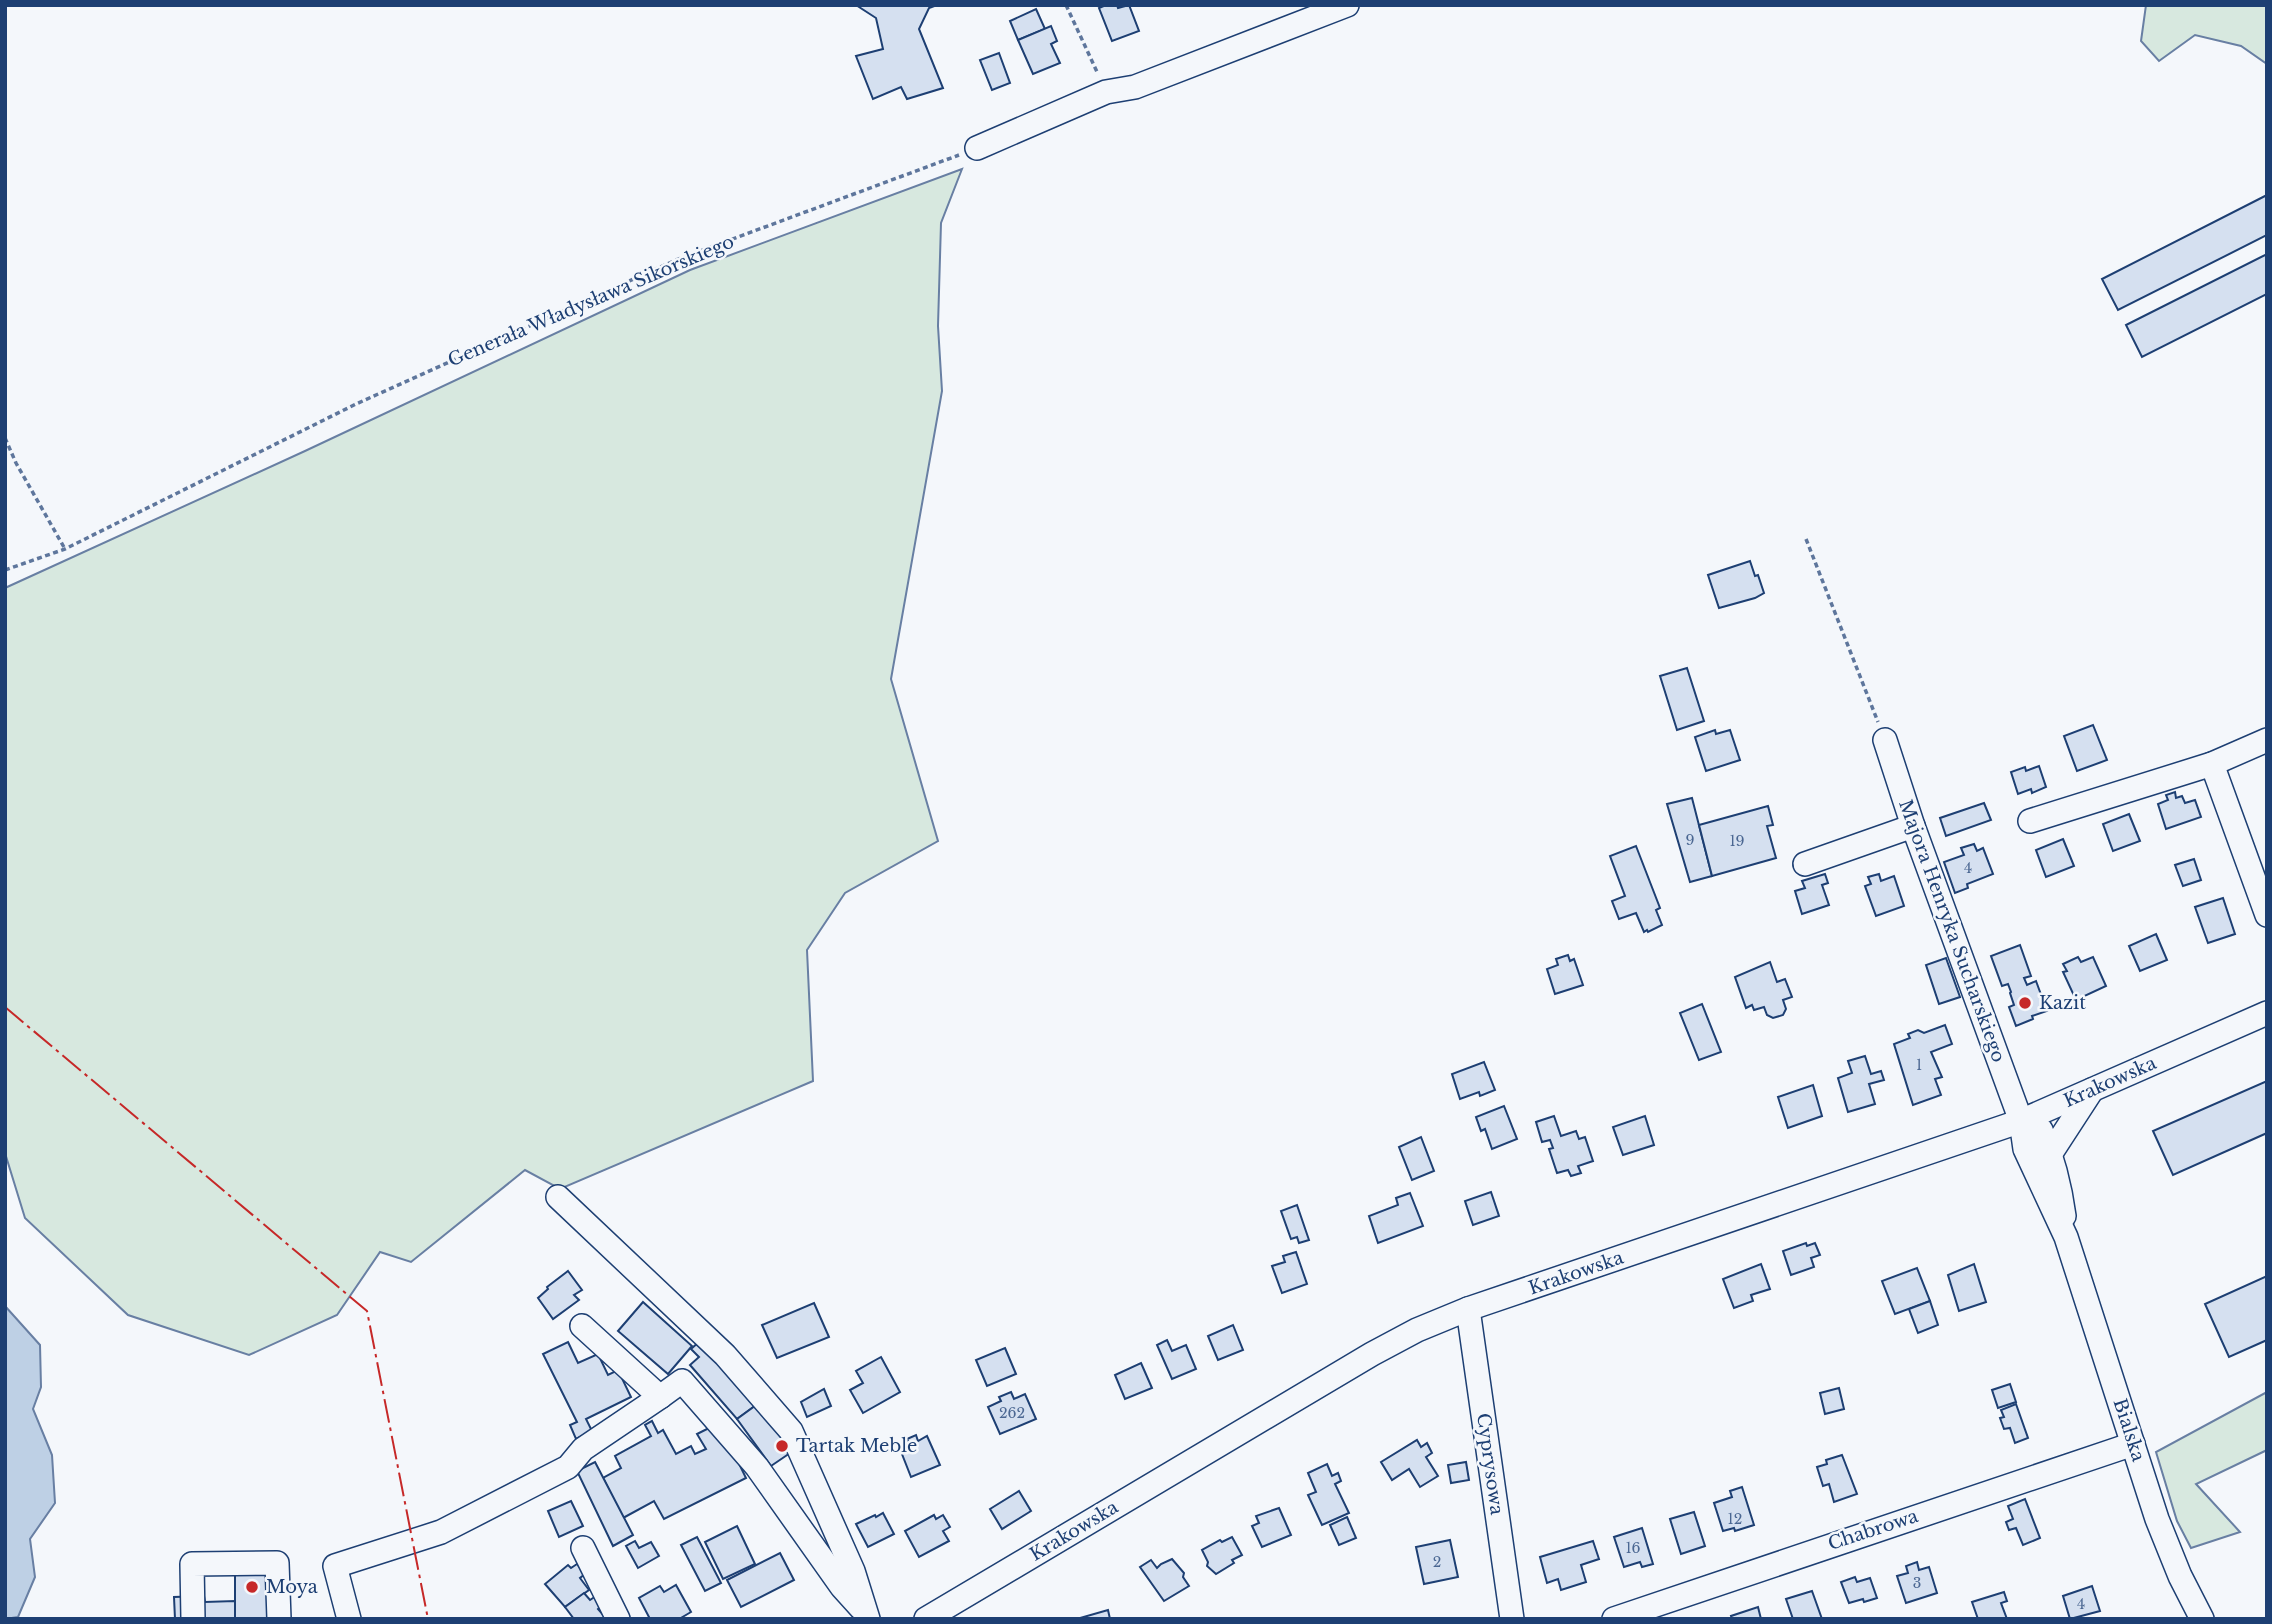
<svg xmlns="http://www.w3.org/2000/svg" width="2272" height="1624" font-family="'Libre Baskerville',serif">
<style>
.green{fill:#d7e8df;stroke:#687fa3;stroke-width:2}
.water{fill:#bed0e5;stroke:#687fa3;stroke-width:2}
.building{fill:#d5e0f0;stroke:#1d3f73;stroke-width:2}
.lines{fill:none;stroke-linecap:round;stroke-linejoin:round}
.minor-casing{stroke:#1d3f73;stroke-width:26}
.path{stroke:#5e769c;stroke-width:3.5;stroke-dasharray:5 3.5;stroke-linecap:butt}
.minor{stroke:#f4f7fb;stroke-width:23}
.power{stroke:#c62828;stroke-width:2;stroke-dasharray:24 5 3.5 5;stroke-linecap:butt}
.poi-dot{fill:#c62828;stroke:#f4f7fb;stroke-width:2.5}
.labels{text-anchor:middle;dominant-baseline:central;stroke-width:5;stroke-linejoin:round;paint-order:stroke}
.number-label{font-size:14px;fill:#4b6792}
.street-label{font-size:18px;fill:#1d3f73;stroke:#f4f7fb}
.poi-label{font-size:18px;fill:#1d3f73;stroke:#f4f7fb;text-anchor:start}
</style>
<rect width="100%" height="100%" fill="#f4f7fb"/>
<g class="green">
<polygon points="2146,5 2267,5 2267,64 2241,46 2195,35 2159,61 2141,41"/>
<polygon points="962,169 941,223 938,326 942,391 891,679 938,841 845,893 807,950 813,1081 560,1189 525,1170 411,1262 380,1252 337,1315 249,1355 128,1315 25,1218 5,1153 5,588 305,451 690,270"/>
<polygon points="2267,1392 2267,1450 2196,1484 2240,1532 2191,1548 2177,1521 2156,1452"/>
</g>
<polygon class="water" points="5,1306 40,1345 41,1387 33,1409 52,1455 55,1503 30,1539 35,1577 18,1617 5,1619"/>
<g class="building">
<polygon points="856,5 937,5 929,8 919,29 943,88 907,99 901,87 873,99 856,56 883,49 876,18"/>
<polygon points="1106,5 1117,5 1118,8 1129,5 1139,31 1112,41 1099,8"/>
<polygon points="1036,9 1045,29 1018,40 1010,21"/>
<polygon points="1051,26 1057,41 1051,44 1060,63 1033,74 1018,40"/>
<polygon points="999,53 1010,83 992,90 980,60"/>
<polygon points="2267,195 2267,235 2118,310 2102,279"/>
<polygon points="2267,254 2267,294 2142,357 2126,325"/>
<polygon points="1750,561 1755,576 1758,575 1764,593 1755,598 1719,608 1708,575"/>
<polygon points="1687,668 1704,721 1677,730 1660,676"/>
<polygon points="2093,725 2107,760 2077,771 2064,736"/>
<polygon points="1715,730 1716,734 1730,730 1740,760 1706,771 1695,737"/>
<polygon points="2039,766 2046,787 2032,793 2031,789 2018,794 2011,772 2025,767 2026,771"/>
<polygon points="2175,792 2176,798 2182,796 2185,803 2195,800 2201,817 2166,829 2158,804 2168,800 2166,795"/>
<polygon points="1692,798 1712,876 1690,882 1667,804"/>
<polygon points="1984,803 1991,820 1946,836 1940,818"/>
<polygon points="1768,806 1773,825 1767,826 1776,858 1712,876 1699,825"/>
<polygon points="2129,814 2140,841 2113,851 2103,824"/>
<polygon points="2063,839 2074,866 2046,877 2036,850"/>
<polygon points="1974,844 1977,851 1983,848 1993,874 1967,884 1968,888 1955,893 1944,862 1964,855 1961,848"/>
<polygon points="1636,846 1660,908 1656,910 1662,925 1648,932 1647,930 1644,932 1636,913 1619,919 1612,901 1625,896 1610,856"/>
<polygon points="2194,859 2201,880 2183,886 2175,865"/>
<polygon points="1825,874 1828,883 1822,885 1829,905 1802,914 1795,891 1805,888 1802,881"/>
<polygon points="1879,874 1881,881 1894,876 1904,906 1876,916 1865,886 1871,884 1868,877"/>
<polygon points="2223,898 2235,934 2208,943 2195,907"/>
<polygon points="2156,934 2167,960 2140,971 2129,946"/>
<polygon points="2020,945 2031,976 2024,978 2027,985 2036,981 2047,1011 2032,1016 2033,1019 2016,1026 2009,1007 2014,1005 2010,993 2011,992 2008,984 2002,986 1991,956"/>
<polygon points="1568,955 1570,961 1574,959 1583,985 1555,994 1547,969 1558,965 1556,959"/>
<polygon points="2078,957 2081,962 2093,957 2106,986 2076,1000 2063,972 2067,971 2063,964"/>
<polygon points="1946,958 1960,997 1939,1004 1926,965"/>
<polygon points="1770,962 1777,982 1785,979 1792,997 1783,1000 1786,1009 1783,1015 1773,1018 1767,1015 1764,1007 1754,1010 1752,1005 1746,1008 1735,977"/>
<polygon points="1702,1004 1721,1052 1699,1060 1680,1013"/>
<polygon points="1945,1025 1952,1044 1931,1052 1942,1077 1935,1079 1941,1095 1913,1105 1894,1044 1910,1038 1908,1034 1918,1030 1924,1033"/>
<polygon points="1865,1056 1871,1074 1881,1071 1884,1080 1869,1084 1875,1104 1848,1112 1838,1078 1852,1073 1848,1061"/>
<polygon points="1484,1062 1495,1090 1480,1096 1479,1092 1460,1099 1452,1074"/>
<polygon points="2267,1081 2267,1133 2173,1175 2153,1131"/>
<polygon points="1813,1085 1822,1116 1788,1128 1778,1097"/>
<polygon points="1504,1106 1517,1139 1492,1149 1485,1129 1481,1131 1476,1117"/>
<polygon points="1554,1116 1561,1136 1576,1131 1579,1139 1585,1137 1593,1161 1578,1166 1581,1173 1571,1176 1568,1170 1557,1173 1549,1149 1553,1148 1550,1140 1542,1142 1536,1122"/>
<polygon points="1645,1116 1654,1145 1623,1155 1613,1127"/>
<polygon points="1421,1137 1434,1171 1412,1180 1399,1147"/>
<polygon points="1491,1192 1499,1216 1473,1225 1465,1201"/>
<polygon points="1410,1193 1423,1226 1378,1243 1369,1216 1398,1205 1396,1198"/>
<polygon points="1297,1205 1309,1240 1299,1243 1297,1237 1291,1239 1281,1211"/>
<polygon points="1806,1243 1807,1246 1815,1243 1820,1255 1811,1258 1814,1267 1791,1275 1783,1251"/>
<polygon points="1296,1252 1307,1284 1282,1293 1272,1266 1285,1262 1283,1256"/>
<polygon points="1761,1264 1770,1289 1751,1295 1753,1301 1734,1308 1723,1279"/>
<polygon points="1974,1264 1986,1302 1959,1311 1948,1275"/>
<polygon points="1917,1268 1930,1301 1895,1314 1882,1281"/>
<polygon points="568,1271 582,1290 574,1295 579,1300 553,1319 538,1298 548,1289 547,1287"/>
<polygon points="2267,1276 2267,1340 2229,1357 2205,1304"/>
<polygon points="1930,1301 1938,1325 1918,1333 1909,1309"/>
<polygon points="643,1302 692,1346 668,1374 618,1331"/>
<polygon points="814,1303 829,1337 777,1358 762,1325"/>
<polygon points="1233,1325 1243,1350 1218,1360 1208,1336"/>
<polygon points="1167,1340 1172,1351 1186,1345 1196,1369 1172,1379 1157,1345"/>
<polygon points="700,1341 759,1403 737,1419 690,1365 699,1357 691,1349"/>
<polygon points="568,1342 578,1363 598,1354 608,1375 618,1370 631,1397 586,1419 592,1431 576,1439 570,1425 577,1422 543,1354"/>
<polygon points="1005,1348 1016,1374 987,1386 976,1360"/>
<polygon points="881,1357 900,1392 863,1413 850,1390 863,1383 856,1371"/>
<polygon points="1141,1363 1152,1388 1125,1399 1115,1375"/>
<polygon points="2010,1384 2016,1402 1998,1408 1992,1390"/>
<polygon points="1839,1388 1844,1409 1825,1414 1820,1393"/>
<polygon points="824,1389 831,1406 807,1417 801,1402"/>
<polygon points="1011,1392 1014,1399 1025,1394 1036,1419 1000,1434 988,1407 1001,1401 999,1397"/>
<polygon points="759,1403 793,1451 771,1466 737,1419"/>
<polygon points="2016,1404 2028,1438 2015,1443 2010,1428 2004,1429 2000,1418 2004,1417 2001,1410"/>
<polygon points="652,1421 658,1433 663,1430 676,1454 691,1446 695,1454 706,1449 697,1434 713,1426 727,1439 746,1478 664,1519 654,1501 623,1518 603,1478 621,1468 615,1456 651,1436 645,1425"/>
<polygon points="916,1435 918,1441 927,1436 940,1465 911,1477 900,1449 910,1444 907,1439"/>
<polygon points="1417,1440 1421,1447 1427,1443 1432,1453 1426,1457 1438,1476 1420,1487 1409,1469 1392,1480 1381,1462"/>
<polygon points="1842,1455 1857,1494 1834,1502 1829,1484 1823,1486 1817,1467 1827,1464 1826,1460"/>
<polygon points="595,1462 633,1535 613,1546 577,1471"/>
<polygon points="1466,1462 1469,1480 1451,1483 1448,1465"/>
<polygon points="1327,1464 1332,1476 1338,1473 1341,1481 1335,1484 1349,1513 1322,1525 1308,1495 1316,1492 1308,1473"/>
<polygon points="1742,1487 1754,1525 1735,1531 1734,1528 1723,1531 1714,1503 1732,1497 1730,1491"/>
<polygon points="1019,1491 1031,1511 1002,1529 990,1509"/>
<polygon points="2025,1499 2040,1538 2023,1545 2016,1528 2009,1530 2006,1522 2013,1519 2008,1506"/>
<polygon points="571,1501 583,1526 559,1537 548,1511"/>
<polygon points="1279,1508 1291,1535 1262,1547 1252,1526 1259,1523 1256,1516"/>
<polygon points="1694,1512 1705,1546 1681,1554 1670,1519"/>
<polygon points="883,1513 894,1534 868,1547 856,1524 875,1515 876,1517"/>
<polygon points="934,1515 936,1519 943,1515 950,1527 943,1531 949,1541 919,1557 905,1531"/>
<polygon points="1347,1517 1356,1538 1339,1545 1330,1525"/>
<polygon points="737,1526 755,1564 723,1579 705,1542"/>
<polygon points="1642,1528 1653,1564 1642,1567 1640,1562 1624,1567 1614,1537"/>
<polygon points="697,1537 721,1583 705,1591 681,1545"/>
<polygon points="1232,1537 1242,1555 1232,1560 1234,1563 1216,1574 1207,1566 1208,1562 1202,1550 1220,1540 1222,1542"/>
<polygon points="1450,1540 1458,1577 1424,1584 1416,1547"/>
<polygon points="635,1541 639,1548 651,1542 659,1556 638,1568 626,1546"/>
<polygon points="1593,1541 1599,1559 1581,1565 1586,1582 1561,1590 1558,1579 1547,1583 1540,1557"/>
<polygon points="780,1553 794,1580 741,1607 727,1580"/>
<polygon points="1172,1559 1184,1573 1183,1577 1189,1586 1164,1601 1140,1567 1151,1560 1157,1568 1161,1564"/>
<polygon points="1917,1562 1919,1570 1929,1567 1937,1593 1906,1603 1897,1576 1908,1573 1906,1566"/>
<polygon points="577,1564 585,1574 580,1578 589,1590 565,1607 545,1584 568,1565 571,1568"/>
<rect x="235" y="1574" width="35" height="45"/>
<polygon points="1855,1577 1857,1582 1870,1578 1877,1598 1864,1602 1863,1599 1849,1603 1841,1582"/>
<polygon points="676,1585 691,1612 679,1619 650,1619 639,1598 660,1586 664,1592"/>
<polygon points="2092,1586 2100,1611 2070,1619 2063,1596"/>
<polygon points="1812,1591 1822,1619 1793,1619 1786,1599"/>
<polygon points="2004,1592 2007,1601 2001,1603 2007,1619 1978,1619 1972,1602"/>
<polygon points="584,1593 590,1600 596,1596 603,1604 598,1609 606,1618 574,1619 565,1607"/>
<polygon points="204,1596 205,1602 235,1601 235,1619 175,1619 174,1597"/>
<polygon points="1758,1607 1761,1619 1732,1619 1731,1616"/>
<polygon points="1108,1610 1110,1619 1080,1619 1080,1618"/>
</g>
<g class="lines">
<defs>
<g id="minor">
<polyline points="977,148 1106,92 1135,87 1347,5"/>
<polyline points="1885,740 1913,826 2021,1121 2025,1149 2066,1237 2157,1519 2180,1576 2202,1619"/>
<polyline points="2212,764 2267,915"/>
<polyline points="2030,821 2212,764 2267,740"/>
<polyline points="1805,864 1913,826"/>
<path d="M2021,1121L2041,1130C2053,1158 2060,1186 2064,1216"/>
<polyline points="2051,1153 2092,1090"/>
<polyline points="558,1197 725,1355 791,1431 853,1571 868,1619"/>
<polyline points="1468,1309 1512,1619"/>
<polyline points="582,1326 660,1397 682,1381 757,1467 842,1587 861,1608"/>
<polyline points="583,1548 618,1619"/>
<polyline points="193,1619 192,1564 277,1563 279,1619"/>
<polyline points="349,1619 335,1566 441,1532 568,1467 583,1449 660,1397"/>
<polyline points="926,1619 1372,1354 1417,1330 1468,1309 2021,1121 2267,1013"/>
<polyline points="1614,1619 2133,1444"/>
</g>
</defs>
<use href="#minor" class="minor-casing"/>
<g class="path">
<polyline points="1066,5 1098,74"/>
<polyline points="5,438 16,463 65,549"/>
<polyline points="1806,539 1878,722"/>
<polyline points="5,570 65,549 356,404 676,260 959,155"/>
</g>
<use href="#minor" class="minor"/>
<polyline class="power" points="5,1007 367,1311 428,1619"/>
</g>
<g class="poi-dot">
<circle cx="2025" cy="1003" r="7"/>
<circle cx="782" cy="1446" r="7"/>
<circle cx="252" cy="1587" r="7"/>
</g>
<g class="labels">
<g class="number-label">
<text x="1690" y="840">9</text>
<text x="1737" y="841">19</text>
<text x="1968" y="868">4</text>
<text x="1919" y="1065">1</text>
<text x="1012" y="1413">262</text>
<text x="1735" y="1519">12</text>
<text x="1633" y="1548">16</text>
<text x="1437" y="1562">2</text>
<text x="1917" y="1583">3</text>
<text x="2081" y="1604">4</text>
</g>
<g class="street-label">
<text transform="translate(591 301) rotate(-23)">Generała Władysława Sikorskiego</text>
<text transform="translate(1952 931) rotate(70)">Majora Henryka Sucharskiego</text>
<text transform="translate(2110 1082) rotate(-24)">Krakowska</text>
<text transform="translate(1576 1273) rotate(-19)">Krakowska</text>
<text transform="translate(2129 1430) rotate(72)">Bialska</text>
<text transform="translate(1490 1464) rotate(82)">Cyprysowa</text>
<text transform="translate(1873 1530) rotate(-18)">Chabrowa</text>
<text transform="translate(1074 1531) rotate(-31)">Krakowska</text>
</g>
<g class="poi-label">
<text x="2039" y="1003">Kazit</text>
<text x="796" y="1446">Tartak Meble</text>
<text x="266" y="1587">Moya</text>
</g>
</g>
<rect width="2272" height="1624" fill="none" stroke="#1d3f73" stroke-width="14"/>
</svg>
